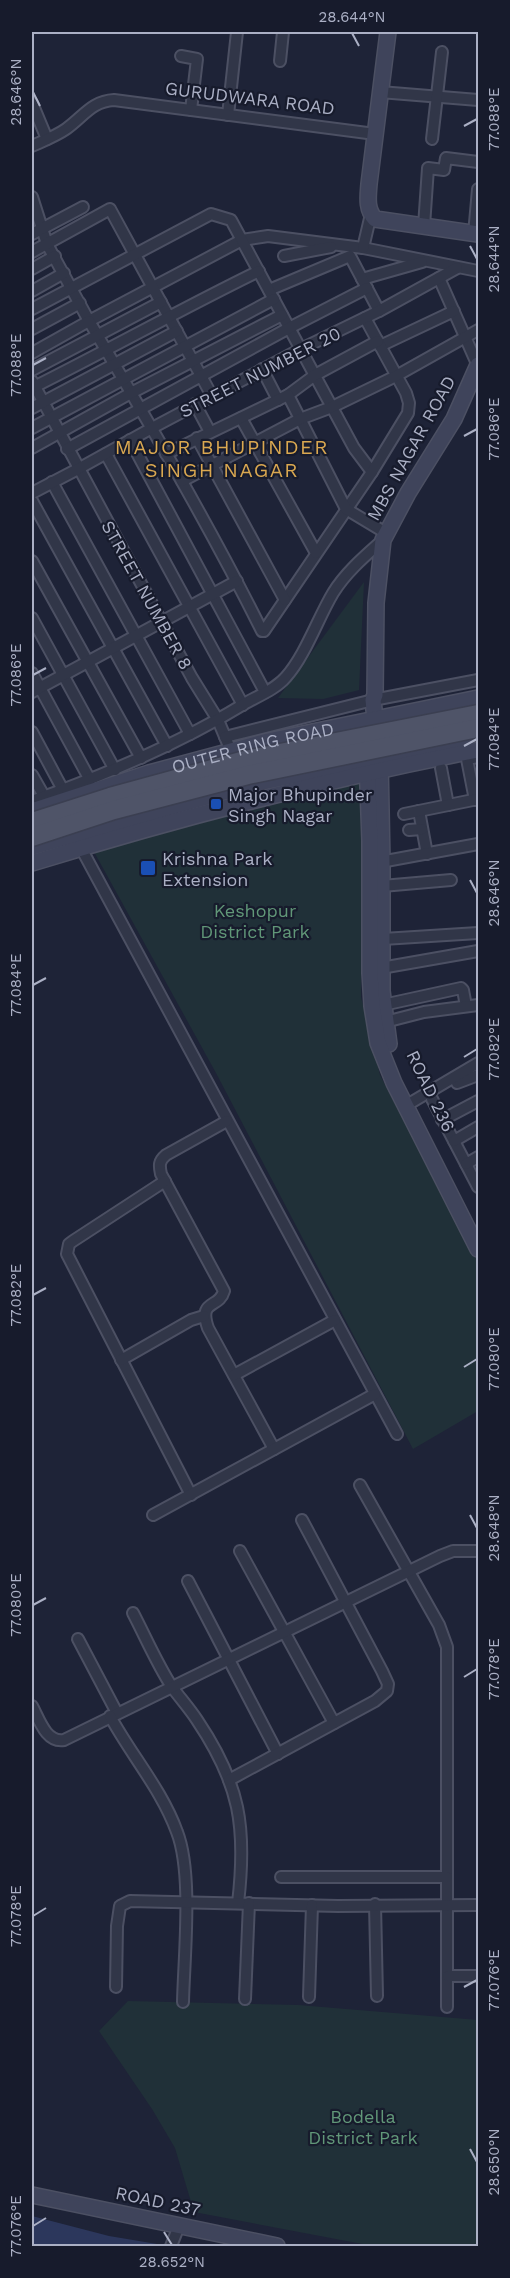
<svg xmlns="http://www.w3.org/2000/svg" width="510" height="2278" font-family="'Work Sans',sans-serif">
<style>
.green{fill:#203038}
.water{fill:#2c375c}
.lines{fill:none;stroke-linecap:round;stroke-linejoin:round}
.street-casing{stroke:#4c5063;stroke-width:14}
.secondary-casing{stroke:#4c5063;stroke-width:18}
.street{stroke:#313648;stroke-width:10}
.secondary{stroke:#3f445b;stroke-width:15}
.primary-bridge-casing{stroke:#3b3f51;stroke-width:21;stroke-linecap:butt}
.primary-bridge{stroke:#4f5468;stroke-width:18}
.ticks{fill:none;stroke:#abb0c5;stroke-width:2}
.transit-dot{fill:#1a4fb4;stroke:#171b2c;stroke-width:2}
.labels{text-anchor:middle;dominant-baseline:central;stroke-width:4.5;stroke-linejoin:round;paint-order:stroke}
.street-label{font-size:18px;fill:#abb0c5;stroke:#171b2c}
.poi-label{font-size:18px;fill:#abb0c5;stroke:#171b2c;text-anchor:start}
.park-label{font-size:18px;fill:#619778;stroke:#171b2c}
.neighbourhood-label{font-size:20px;letter-spacing:1.5px;fill:#daa851;stroke:#171b2c}
.neatline{fill:none;stroke:#abb0c5;stroke-width:2}
.ticks-label{font-size:15px;text-anchor:middle;fill:#abb0c5}
</style>
<rect width="100%" height="100%" fill="#1e2337"/>
<g class="green">
<polygon points="364,582 359,690 323,699 278,698"/>
<polygon points="365,782 361,997 380,1075 478,1262 478,1411 413,1449 216,1073 93,850"/>
<polygon points="128,2001 298,2005 478,2020 478,2246 373,2246 194,2212 175,2148 152,2109 99,2031"/>
</g>
<polygon class="water" points="32,2216 109,2236 169,2246 32,2246"/>
<g class="lines">
<defs>
<g id="street">
<polyline points="181,56 197,59 191,110"/>
<polyline points="280,61 283,32"/>
<polyline points="380,92 478,100"/>
<polyline points="32,103 47,139"/>
<polyline points="228,115 237,32"/>
<polyline points="432,139 442,52"/>
<path d="M32,146C43,141 56,136 66,129C83,117 92,101 114,100L375,134"/>
<polyline points="32,197 47,244 89,321 242,240 268,236 363,248 478,271"/>
<polyline points="424,226 428,168 444,170 446,158 478,162"/>
<polyline points="32,234 83,207"/>
<polyline points="474,234 478,189"/>
<polyline points="363,248 371,214"/>
<polyline points="32,252 110,209 212,396"/>
<polyline points="284,256 331,247"/>
<polyline points="32,269 55,256"/>
<polyline points="439,278 478,366"/>
<polyline points="362,279 422,262"/>
<polyline points="269,290 350,256 379,311"/>
<polyline points="32,291 64,273"/>
<polyline points="32,309 211,214 231,220 354,448 372,472"/>
<polyline points="32,329 80,303"/>
<polyline points="380,346 454,311"/>
<path d="M32,353L89,321C149,423 209,525 262,631H264L372,472L408,413L409,403L406,393L365,318"/>
<polyline points="262,369 278,400"/>
<polyline points="32,370 161,302"/>
<polyline points="32,381 192,678 218,720 231,751"/>
<path d="M34,387C110,349 183,308 259,271"/>
<polyline points="288,395 315,375 378,341"/>
<polyline points="195,404 210,432"/>
<polyline points="32,408 177,331"/>
<polyline points="241,418 316,553"/>
<polyline points="32,428 274,299"/>
<polyline points="197,438 285,600"/>
<polyline points="130,440 265,692"/>
<polyline points="32,448 131,393 282,315"/>
<polyline points="67,449 289,328 367,288"/>
<polyline points="106,454 243,705"/>
<polyline points="166,454 288,395 346,509 386,533"/>
<polyline points="182,481 300,419 332,407 396,376 478,330"/>
<polyline points="52,482 190,734"/>
<polyline points="32,493 78,469 152,428 301,349 379,311 457,268"/>
<polyline points="32,501 167,746"/>
<polyline points="32,561 141,758"/>
<polyline points="32,618 115,770"/>
<polyline points="32,673 90,780"/>
<polyline points="32,692 237,581"/>
<polyline points="32,732 63,790"/>
<polyline points="225,737 373,700 478,680"/>
<polyline points="441,768 448,805"/>
<polyline points="32,775 44,796"/>
<polyline points="475,800 467,759 478,757"/>
<path d="M32,801C105,775 177,745 244,704C258,696 276,689 286,677C305,656 318,618 333,593C346,572 365,556 383,540"/>
<polyline points="419,811 427,854"/>
<polyline points="404,814 478,799"/>
<polyline points="409,830 422,829"/>
<polyline points="81,848 397,1434"/>
<polyline points="375,863 478,844"/>
<polyline points="382,886 451,880"/>
<polyline points="383,939 478,933"/>
<polyline points="381,968 478,951"/>
<polyline points="383,1005 461,988 463,990 466,1006"/>
<polyline points="385,1022 424,1012 478,1005"/>
<polyline points="457,1083 478,1075"/>
<polyline points="432,1099 478,1187"/>
<polyline points="412,1102 478,1063"/>
<polyline points="442,1120 478,1101"/>
<path d="M227,1121L166,1155C159,1161 159,1165 161,1174L224,1291C219,1309 198,1299 208,1328L274,1449"/>
<polyline points="454,1141 478,1127"/>
<polyline points="466,1164 478,1157"/>
<polyline points="165,1181 73,1241 69,1244 67,1254 191,1495"/>
<polyline points="121,1360 191,1320 204,1316"/>
<polyline points="234,1375 335,1320"/>
<polyline points="360,1485 439,1625 447,1647 447,2007"/>
<polyline points="153,1515 375,1394"/>
<polyline points="240,1551 334,1723"/>
<polyline points="188,1581 278,1754"/>
<path d="M133,1613C146,1638 157,1664 172,1687C180,1698 189,1708 197,1720C240,1784 247,1827 238,1903"/>
<polyline points="78,1639 117,1713"/>
<path d="M32,1706C39,1719 46,1743 64,1740L440,1556L453,1551H478"/>
<path d="M110,1716C131,1755 162,1790 177,1832C193,1873 184,1956 183,2002"/>
<polyline points="229,1780 375,1701 387,1691 388,1684 382,1671 302,1520"/>
<polyline points="281,1877 447,1877"/>
<polyline points="375,1904 377,1996"/>
<polyline points="448,1976 478,1976"/>
<polyline points="116,1987 117,1926 120,1906 130,1901 338,1906 478,1905"/>
<polyline points="309,1997 312,1905"/>
<polyline points="245,1999 249,1903"/>
<polyline points="171,2246 179,2226"/>
</g>
<g id="secondary">
<path d="M388,32L369,184C368,197 366,209 375,219L478,234"/>
<polyline points="375,719 373,700 375,695 376,603 383,540 408,493 454,419 478,365"/>
<polyline points="380,758 382,862 382,991 389,1044"/>
<polyline points="367,760 370,841 370,973 372,1006 378,1043 394,1083 478,1249"/>
<path id="s1" d="M32,811L149,773L268,741L478,698"/>
<polyline points="32,847 248,785 467,739"/>
<path d="M32,863C178,818 328,779 478,750"/>
<polyline points="32,2195 277,2246"/>
</g>
</defs>
<use href="#street" class="street-casing"/>
<use href="#secondary" class="secondary-casing"/>
<use href="#street" class="street"/>
<use href="#secondary" class="secondary"/>
<defs>
<g id="primary-bridge">
<polyline points="32,822 110,797 245,760 478,714"/>
<polyline points="32,837 114,810 248,775 478,728"/>
</g>
</defs>
<use href="#primary-bridge" class="primary-bridge-casing"/>
<use href="#primary-bridge" class="primary-bridge"/>
</g>
<path class="ticks" d="M352,33L359,46M33,92L40,106M464,126L477,119M470,246L477,259M33,365L46,358M464,436L477,429M33,675L46,668M464,746L477,739M470,880L477,893M33,985L46,978M464,1057L477,1049M33,1295L46,1288M464,1367L477,1359M470,1515L477,1528M33,1605L46,1598M464,1677L477,1669M33,1916L46,1908M464,1987L477,1980M470,2149L477,2162M33,2226L46,2218M164,2232L172,2245"/>
<g class="transit-dot">
<rect x="210" y="798" width="12" height="12" rx="3"/>
<rect x="140" y="860" width="16" height="16" rx="3"/>
</g>
<g class="labels">
<g class="street-label">
<text transform="translate(250 98) rotate(7)">GURUDWARA ROAD</text>
<text transform="translate(260 372) rotate(-27)">STREET NUMBER 20</text>
<text transform="translate(411 448) rotate(-61)">MBS NAGAR ROAD</text>
<text transform="translate(147 595) rotate(61)">STREET NUMBER 8</text>
<text stroke="none"><textPath href="#s1" startOffset="230">OUTER RING ROAD</textPath></text>
<text transform="translate(431 1091) rotate(64)">ROAD 236</text>
<text transform="translate(158 2201) rotate(12)">ROAD 237</text>
</g>
<g class="poi-label">
<text x="228" y="794">Major Bhupinder<tspan x="228" dy="21">Singh Nagar</tspan></text>
<text x="162" y="858">Krishna Park<tspan x="162" dy="21">Extension</tspan></text>
</g>
<g class="park-label">
<text x="255" y="910">Keshopur<tspan x="255" dy="21">District Park</tspan></text>
<text x="363" y="2116">Bodella<tspan x="363" dy="21">District Park</tspan></text>
</g>
<g class="neighbourhood-label">
<text x="222" y="447">MAJOR BHUPINDER<tspan x="222" dy="23">SINGH NAGAR</tspan></text>
</g>
</g>
<rect width="510" height="2278" fill="none" stroke="#171b2c" stroke-width="66"/>
<rect x="33" y="33" width="444" height="2212" class="neatline"/>
<g class="ticks-label">
<text x="352" y="22">28.644°N</text>
<text transform="translate(16 92) rotate(-90)" y="5">28.646°N</text>
<text transform="translate(494 119) rotate(-90)" y="5">77.088°E</text>
<text transform="translate(494 259) rotate(-90)" y="5">28.644°N</text>
<text transform="translate(16 365) rotate(-90)" y="5">77.088°E</text>
<text transform="translate(494 429) rotate(-90)" y="5">77.086°E</text>
<text transform="translate(16 675) rotate(-90)" y="5">77.086°E</text>
<text transform="translate(494 739) rotate(-90)" y="5">77.084°E</text>
<text transform="translate(494 893) rotate(-90)" y="5">28.646°N</text>
<text transform="translate(16 985) rotate(-90)" y="5">77.084°E</text>
<text transform="translate(494 1049) rotate(-90)" y="5">77.082°E</text>
<text transform="translate(16 1295) rotate(-90)" y="5">77.082°E</text>
<text transform="translate(494 1359) rotate(-90)" y="5">77.080°E</text>
<text transform="translate(494 1528) rotate(-90)" y="5">28.648°N</text>
<text transform="translate(16 1605) rotate(-90)" y="5">77.080°E</text>
<text transform="translate(494 1669) rotate(-90)" y="5">77.078°E</text>
<text transform="translate(16 1916) rotate(-90)" y="5">77.078°E</text>
<text transform="translate(494 1980) rotate(-90)" y="5">77.076°E</text>
<text transform="translate(494 2162) rotate(-90)" y="5">28.650°N</text>
<text transform="translate(16 2226) rotate(-90)" y="5">77.076°E</text>
<text x="172" y="2267">28.652°N</text>
</g>
</svg>
